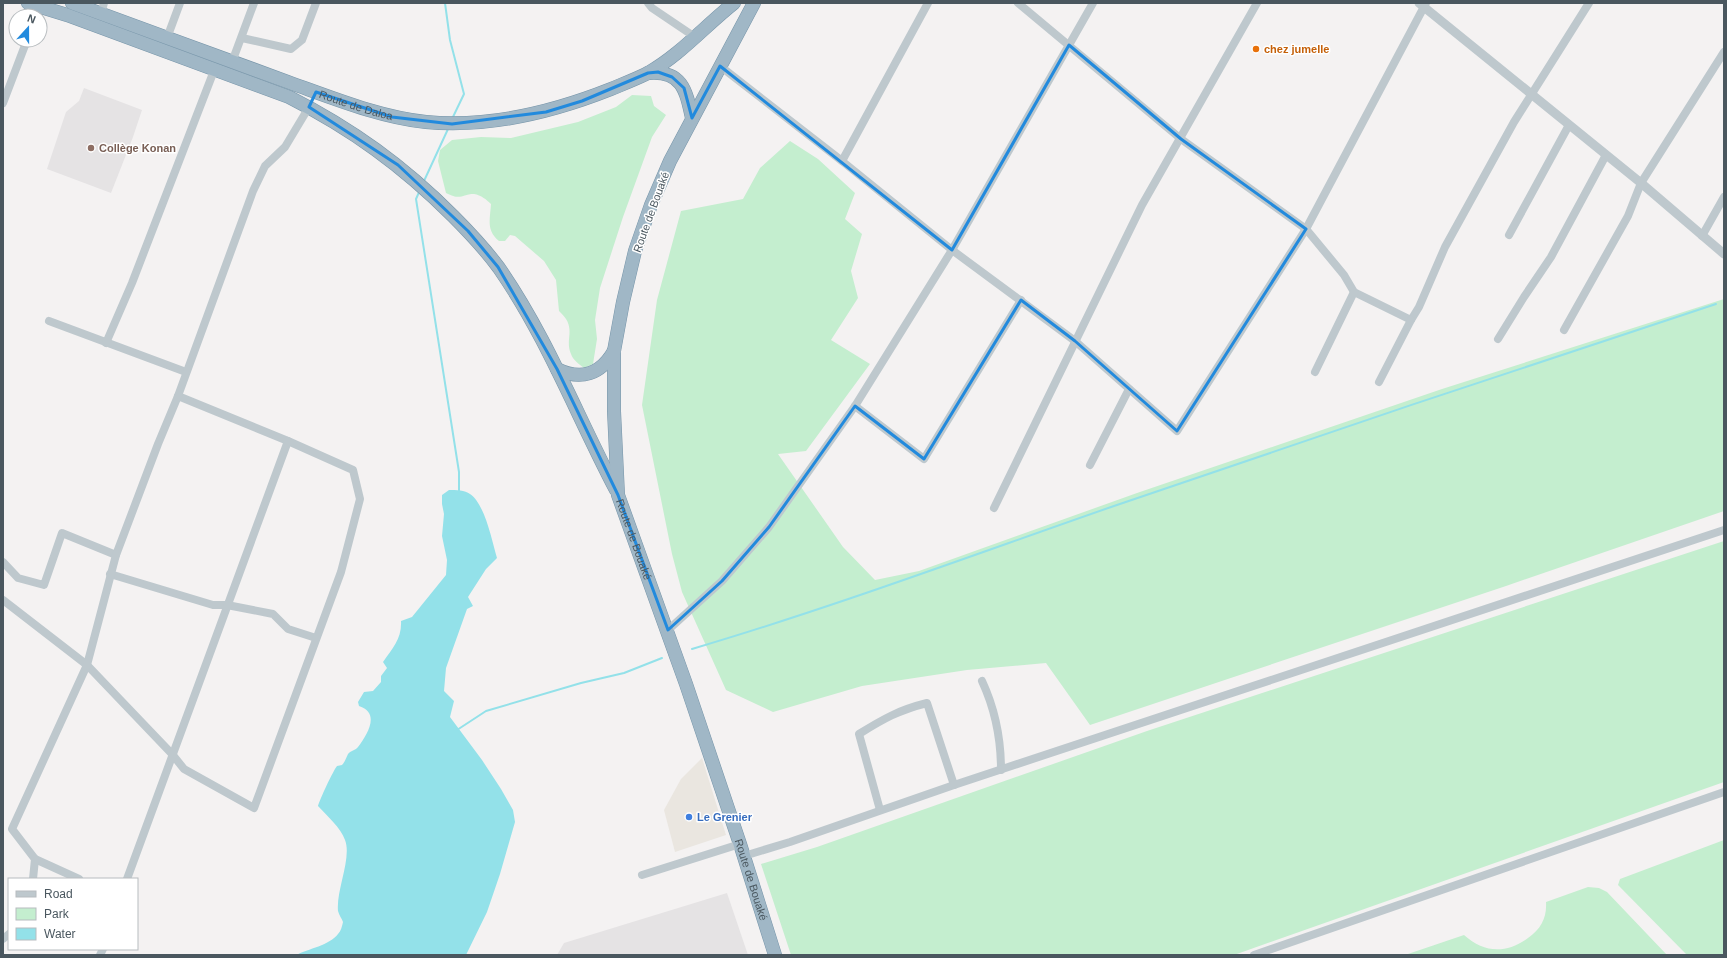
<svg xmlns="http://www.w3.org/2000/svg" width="1727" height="958" font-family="Helvetica,sans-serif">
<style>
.commercial{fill:#eae6e0}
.education{fill:#e5e3e4}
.green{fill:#c4eecf}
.water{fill:#93e1e9}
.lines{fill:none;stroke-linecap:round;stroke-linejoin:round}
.stream{stroke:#93e1e9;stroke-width:2}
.trunk-casing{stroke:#7795a9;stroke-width:14}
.minor{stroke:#bec8cd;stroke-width:8}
.tertiary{stroke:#bec8cd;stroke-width:9}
.trunk{stroke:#a0b7c6;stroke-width:13}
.marked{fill:none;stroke:#228add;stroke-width:3;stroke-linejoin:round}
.food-dot{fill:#e8710a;stroke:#fff;stroke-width:1.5}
.education-dot{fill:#8d6e63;stroke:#fff;stroke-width:1.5}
.shop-dot{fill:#3f7fe0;stroke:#fff;stroke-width:1.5}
.labels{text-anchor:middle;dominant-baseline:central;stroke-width:3;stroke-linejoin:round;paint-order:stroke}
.food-label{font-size:11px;font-weight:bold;fill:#c56008;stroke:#fff;text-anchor:start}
.street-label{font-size:11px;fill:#4a575f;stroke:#fff}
.education-label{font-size:11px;font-weight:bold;fill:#785e54;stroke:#fff;text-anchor:start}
.shop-label{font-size:11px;font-weight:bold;fill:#366cbe;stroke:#fff;text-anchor:start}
</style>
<rect width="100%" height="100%" fill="#f4f2f2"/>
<polygon class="commercial" points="702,758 726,835 675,852 664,810 681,779"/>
<g class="education">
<polygon points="84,88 142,110 133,137 111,193 47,169 66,112 79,101"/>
<polygon points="727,893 748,955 557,955 564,943"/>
</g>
<g class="green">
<path d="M632,95L651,96L654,106L666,115L652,137L623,217L600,288L595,320L597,339L593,364L584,368C579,364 573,360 571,354C564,338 578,328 559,311L556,280L544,261L515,236L510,235L505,241H499C486,230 490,220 491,204C487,200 481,195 474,194C461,194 462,201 446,193L438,161L440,150L452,140L481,137L511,138L578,122L616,107Z"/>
<polygon points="790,141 818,159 855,193 845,219 862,234 851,271 858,298 831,340 870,364 806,451 778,454 843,547 875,580 919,571 1137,493 1442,389 1724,299 1724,511 1506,586 1090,725 1046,663 967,670 862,686 773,712 726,690 682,592 672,554 642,405 657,300 681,211 743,199 760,168"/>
<polygon points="1724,541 1724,782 1234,955 791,955 761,864 817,847 1147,731"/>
<polygon points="1724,840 1724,955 1687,955 1618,885 1620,879"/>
<path d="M1588,887L1599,888L1607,892L1667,955H1405L1464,935C1484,953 1506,954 1528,938C1541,929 1547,918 1546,902Z"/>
</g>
<path class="water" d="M449,490C456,490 465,490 470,494C485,504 492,541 497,558L486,569L468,597L473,606L467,609L446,668L444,691L454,701L450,717L482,760L501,789L513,810L515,822L500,874L487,912L466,955H296C308,949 330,945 338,934C341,931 342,926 343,922C342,919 339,915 338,911C336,890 352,858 345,840C341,828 327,816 318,806C320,799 333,771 337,766L342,765C345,762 346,758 348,754C350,751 356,750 358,747C367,735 381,713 359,706L358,702L364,692L373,691L381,682V676L387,668L383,662C393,648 402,638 401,621L412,617L446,575L447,560L442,536L444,514L442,504V495Z"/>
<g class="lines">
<g class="stream">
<polyline points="445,3 450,40 464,94 452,119"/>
<polyline points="424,181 448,129"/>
<polyline points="420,190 416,199 459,472 459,492"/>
<path d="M692,649C834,607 973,555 1114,506C1314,437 1515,370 1716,304"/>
<polyline points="457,730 486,711 581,683 624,673 662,658"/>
</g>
<defs>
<g id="trunk">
<path d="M28,3L67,15L289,97C352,129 403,166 453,216C469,232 485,249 499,268C547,337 577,416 616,490"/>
<path id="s1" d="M72,3C144,29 216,56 288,82C333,98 379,117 426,122C489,128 553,112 611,89C623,84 636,79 648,73C680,55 705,26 734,3"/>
<path id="s2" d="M754,3L670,161L651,205L635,251L623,302L614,351V411L618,495L686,684L740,844L775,955"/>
<path d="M648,73C682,70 686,90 692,118"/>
<path d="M557,369C581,381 601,374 614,351"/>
</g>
</defs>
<use href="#trunk" class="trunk-casing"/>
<g class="minor">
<polyline points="648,3 652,8 695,37"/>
<polyline points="928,3 842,161 952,250 1075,341 1177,431 1306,229 1426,3"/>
<polyline points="1018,3 1181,139 1306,229 1344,275 1354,292 1411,320 1419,307 1445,247 1514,122 1589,3"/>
<polyline points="101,14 104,3"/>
<polyline points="167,38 180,3"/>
<polyline points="242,38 291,49 302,40 316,3"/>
<polyline points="232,62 254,3"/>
<polyline points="720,66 842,161"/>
<polyline points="3,103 27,40"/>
<polyline points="1509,235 1569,125"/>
<polyline points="1702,236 1724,197"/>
<polyline points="49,321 186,372"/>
<polyline points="1564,330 1628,216 1641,183 1724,52"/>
<polyline points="1498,339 1524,297 1551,257 1606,155"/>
<polyline points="106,343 132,283 215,68"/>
<polyline points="1315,372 1354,292"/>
<polyline points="1379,382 1411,320"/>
<polyline points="855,406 924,459 1021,300"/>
<polyline points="1090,465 1129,389"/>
<polyline points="994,508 1142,205 1257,3"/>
<polyline points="3,562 18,578 44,585 62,533 116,555"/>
<polyline points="110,574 213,605 227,605 273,614 288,629 316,638"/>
<polyline points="3,600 87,665 172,754 184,769 254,808 341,572 360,499 353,470 288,441 178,396"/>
<polyline points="668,630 722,581 769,527 855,406 952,250 1093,3"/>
<path d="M982,681C995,709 1001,738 1001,770"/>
<path d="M880,810L859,734C883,719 899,710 927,703L954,785"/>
<polyline points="744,856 790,842 954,785 1724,530"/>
<polyline points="35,859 79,879"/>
<polyline points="642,875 740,844"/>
<polyline points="33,879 35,859 12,829 87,665 116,555 158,444 178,396 253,191 265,166 285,147 309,107"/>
<polyline points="127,879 288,441"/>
<polyline points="3,939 9,934"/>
<polyline points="100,955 103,949"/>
<polyline points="1254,955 1724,792"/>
</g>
<polyline class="tertiary" points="1419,3 1641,183 1724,254"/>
<use href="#trunk" class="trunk"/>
</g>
<path class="marked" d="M1069,45L1181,139L1306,229L1177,431L1075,341L1021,300L924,459L855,406L769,527L722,581L668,630L618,495L557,369L498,267L468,231L398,165L309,107L316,92L392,117L452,124L546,112L582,101L648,73L658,72L672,77L684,88L692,118L720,66L952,250Z"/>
<circle class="food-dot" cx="1256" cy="49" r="4"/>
<circle class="education-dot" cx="91" cy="148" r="4"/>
<circle class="shop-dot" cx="689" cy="817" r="4"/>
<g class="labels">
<g class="food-label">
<text x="1264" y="49">chez jumelle</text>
</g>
<g class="street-label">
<text stroke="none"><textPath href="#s1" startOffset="302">Route de Daloa</textPath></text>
<text transform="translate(651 212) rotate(-70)">Route de Bouaké</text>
<text stroke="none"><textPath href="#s2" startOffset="569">Route de Bouaké</textPath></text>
<text stroke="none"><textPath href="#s2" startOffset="929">Route de Bouaké</textPath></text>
</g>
<g class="education-label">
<text x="99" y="148">Collège Konan</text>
</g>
<g class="shop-label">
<text x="697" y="817">Le Grenier</text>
</g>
</g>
<rect width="1727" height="958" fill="none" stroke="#4a575f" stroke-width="8"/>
<rect x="8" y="878" width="130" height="72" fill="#ffffff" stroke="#b7bcbf"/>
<rect x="16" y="891" width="20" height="6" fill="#bec8cd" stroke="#b7bcbf"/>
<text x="44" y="898" font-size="12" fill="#4a575f">Road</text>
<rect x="16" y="908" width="20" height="12" fill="#c4eecf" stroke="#b7bcbf"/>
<text x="44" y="918" font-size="12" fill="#4a575f">Park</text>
<rect x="16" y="928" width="20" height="12" fill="#93e1e9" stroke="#b7bcbf"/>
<text x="44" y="938" font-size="12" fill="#4a575f">Water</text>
<g transform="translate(28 28) rotate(21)"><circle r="19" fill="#ffffff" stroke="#b7bcbf"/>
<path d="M0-3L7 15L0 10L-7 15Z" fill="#228add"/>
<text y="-6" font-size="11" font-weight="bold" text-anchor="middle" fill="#4a575f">N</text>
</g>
</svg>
